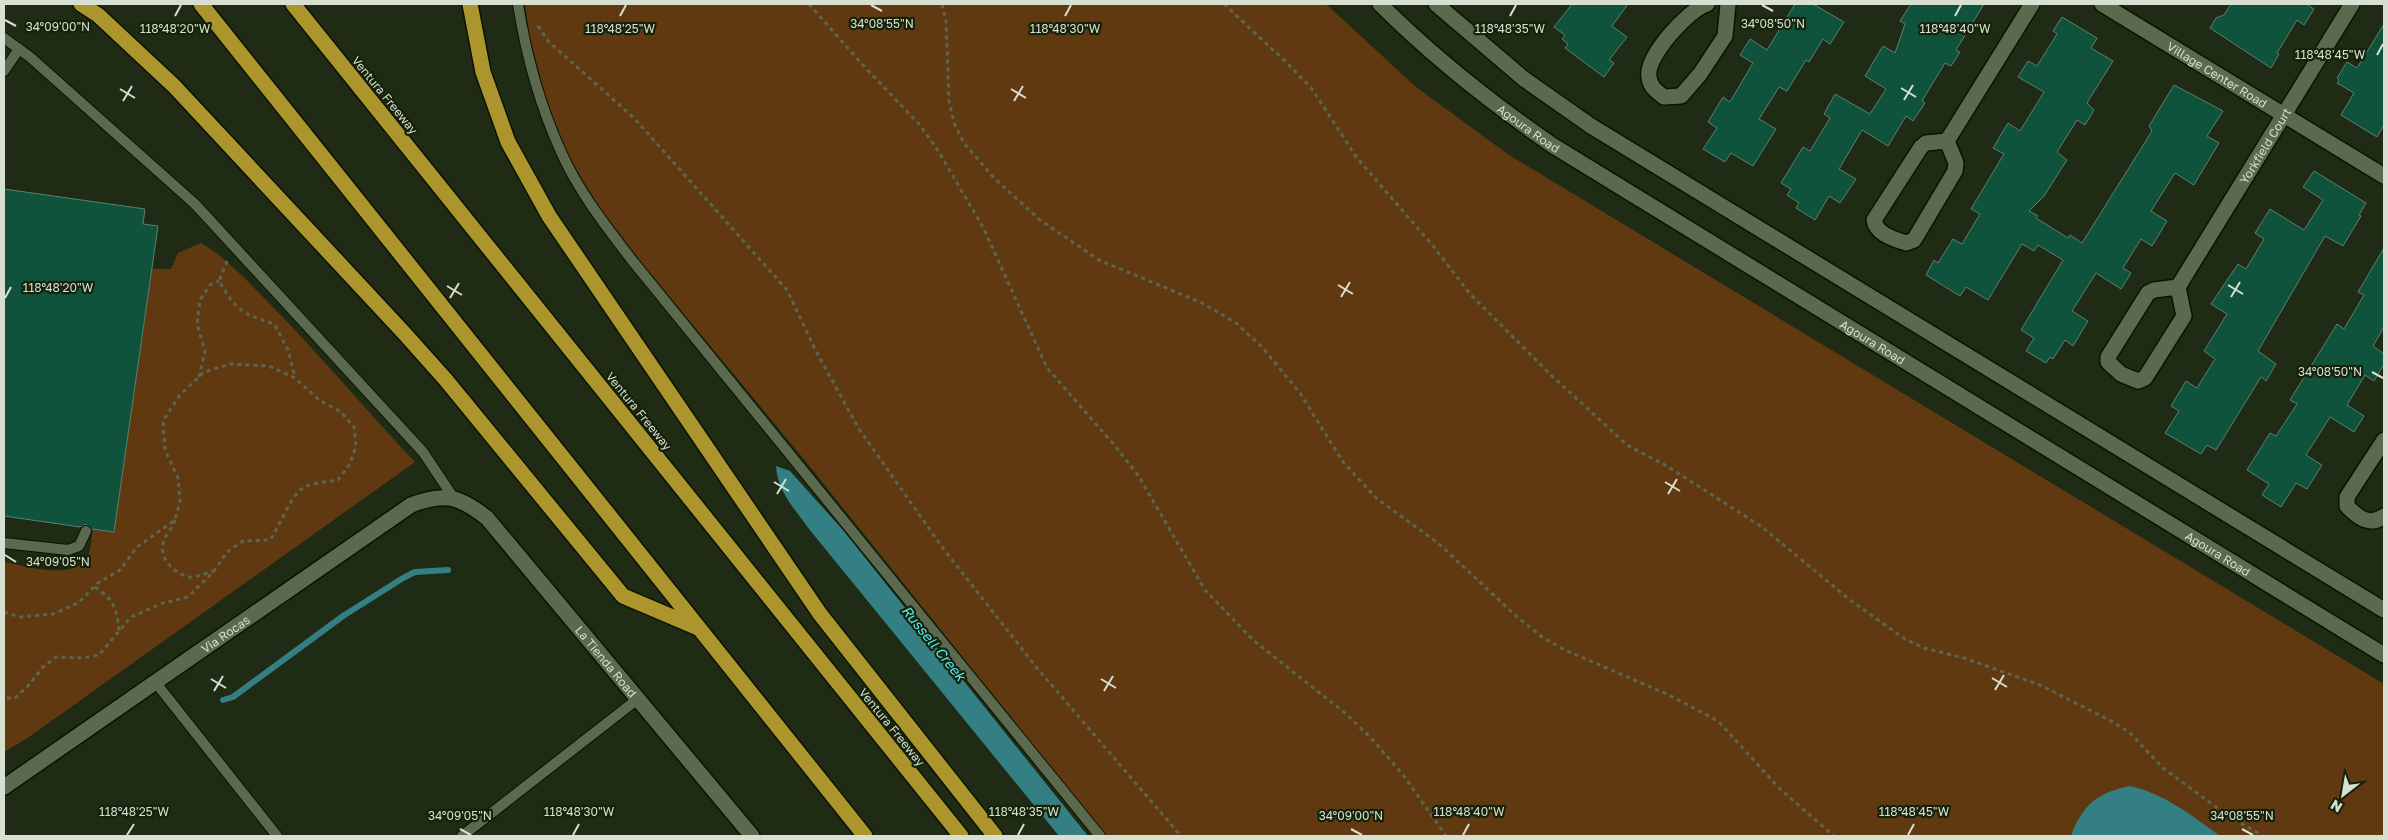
<svg xmlns="http://www.w3.org/2000/svg" width="2388" height="840" font-family="'Golos Text',sans-serif">
<style>
.green{fill:#613910}
.water{fill:#337f84}
.lines{fill:none;stroke-linecap:round;stroke-linejoin:round}
.stream{stroke:#337f84;stroke-width:6}
.building{fill:#10533d;stroke:#5e7f70}
.lane-casing{stroke:#091401;stroke-width:12}
.street-casing{stroke:#091401;stroke-width:18}
.secondary-casing{stroke:#091401;stroke-width:18}
.highway-casing{stroke:#091401;stroke-width:18}
.path{stroke:#5b6652;stroke-width:3;stroke-dasharray:4 4;stroke-linecap:butt}
.lane{stroke:#5b6a4f;stroke-width:10}
.street{stroke:#5b6a4f;stroke-width:15}
.secondary{stroke:#5b6a4f;stroke-width:15}
.highway{stroke:#ac952c;stroke-width:15}
.ticks{fill:none;stroke:#d6dfd0;stroke-width:2}
.labels{text-anchor:middle;dominant-baseline:central;stroke-width:4.5;stroke-linejoin:round;paint-order:stroke}
.street-label{font-size:12px;fill:#d6dfd0;stroke:#16220a}
.water-label{font-size:14px;font-style:italic;fill:#56e8f1;stroke:#16220a}
.ticks-label{font-size:12px;text-anchor:middle;fill:#d6dfd0;stroke:#16220a;stroke-width:4.5;stroke-linejoin:round;paint-order:stroke}
</style>
<rect width="100%" height="100%" fill="#1f2b14"/>
<g class="green">
<polygon points="525,4 1326,4 1416,87 1509,155 2384,684 2384,836 1106,836 803,458 645,267 600,208 563,148 548,106 530,39"/>
<path d="M201,243C228,259 249,283 271,305C321,356 366,410 415,462L29,737L4,752V562C26,566 75,582 88,556C91,549 92,537 93,529L114,532L152,269H171L178,253Z"/>
</g>
<g class="water">
<path d="M776,466L790,471L842,529L1088,836H1059L809,529C795,509 777,491 776,466Z"/>
<path d="M2130,786C2165,794 2191,815 2220,836H2071C2083,804 2097,793 2130,786Z"/>
</g>
<g class="lines">
<polyline class="stream" points="223,700 233,697 343,616 403,578 415,572 448,570"/>
</g>
<g class="building">
<polygon points="1572,4 1628,4 1612,26 1627,37 1609,60 1614,63 1604,77 1565,48 1568,44 1562,39 1565,35 1554,27"/>
<polygon points="1795,4 1813,4 1844,22 1830,44 1823,39 1809,62 1806,60 1787,91 1779,87 1759,119 1776,129 1753,166 1731,153 1725,162 1703,149 1717,128 1708,122 1723,97 1730,102 1753,63 1740,55 1750,39 1767,50"/>
<polygon points="1911,4 1984,4 1956,50 1960,52 1951,66 1945,63 1922,101 1925,103 1913,121 1906,116 1888,146 1862,130 1839,169 1856,179 1840,203 1829,196 1815,220 1796,208 1799,203 1787,195 1791,189 1781,183 1803,147 1810,151 1830,118 1824,114 1835,94 1870,114 1886,89 1865,76 1883,46 1895,53 1905,24 1900,21"/>
<polygon points="2231,4 2306,4 2314,9 2304,25 2297,20 2277,53 2279,54 2271,68 2210,28 2216,18 2224,15"/>
<polygon points="2062,17 2097,38 2091,48 2113,61 2087,103 2094,110 2085,125 2077,120 2057,152 2067,160 2044,196 2029,211 2038,216 2036,218 2068,238 2070,235 2082,243 2152,131 2149,126 2174,85 2223,111 2207,136 2219,143 2195,183 2194,185 2175,173 2151,211 2167,221 2152,246 2141,239 2123,268 2131,273 2121,289 2096,273 2072,311 2088,321 2073,346 2065,340 2053,359 2050,357 2046,363 2026,351 2034,338 2021,330 2063,260 2038,245 2034,251 2022,244 1988,300 1966,287 1960,296 1926,275 1934,260 1938,263 1953,239 1962,244 1980,214 1971,209 2004,154 1993,148 2008,123 2020,131 2044,92 2018,77 2028,61 2037,66 2057,34 2053,31"/>
<polygon points="2384,24 2384,125 2377,137 2341,115 2354,93 2337,83 2339,80 2337,78 2347,62 2357,68"/>
<polygon points="2314,171 2366,203 2359,215 2361,216 2343,246 2325,236 2258,351 2276,364 2266,381 2261,377 2216,450 2207,445 2201,454 2165,433 2179,411 2171,406 2186,381 2197,388 2215,359 2204,351 2227,314 2211,304 2238,264 2246,269 2264,239 2255,233 2270,209 2304,230 2323,200 2303,187"/>
<polygon points="4,189 145,209 143,224 158,226 114,532 92,529 86,524 80,527 4,516"/>
<polygon points="2384,248 2384,327 2373,346 2384,354 2384,364 2374,381 2365,375 2347,405 2364,416 2354,432 2330,417 2306,455 2322,465 2307,489 2296,483 2281,507 2262,495 2269,484 2247,470 2270,433 2276,436 2297,404 2290,400 2337,324 2344,329 2364,295 2358,292"/>
</g>
<g class="lines">
<defs>
<g id="lane">
<path d="M518,4C526,55 540,106 562,154C579,192 606,226 631,259L1100,836"/>
<polyline points="4,38 30,57 195,204 423,452 453,497"/>
<polyline points="4,71 19,49"/>
<polyline points="4,543 68,550 79,546 86,531"/>
<polyline points="156,683 277,836"/>
<polyline points="462,836 639,698"/>
</g>
<g id="street">
<path d="M1707,4C1689,9 1645,57 1649,77C1650,87 1656,91 1664,97L1681,96L1700,74L1725,36L1728,4"/>
<path id="s1" d="M2102,4L2384,176"/>
<path d="M1947,141L1956,163L1955,171L1914,240L1906,243C1894,239 1876,234 1874,220L1921,147L1926,143Z"/>
<polyline points="1947,141 2032,4"/>
<path id="s2" d="M2178,287L2154,290L2148,293L2108,357V362L2121,374L2138,381L2145,378L2184,316L2178,287L2352,4"/>
<path d="M2384,440L2347,497V506C2357,517 2370,527 2384,516"/>
</g>
<g id="secondary">
<path id="s3" d="M1380,4C1434,58 1490,102 1552,145L2384,655"/>
<polyline points="1436,4 1524,79 1591,126 2384,610"/>
<path id="s4" d="M4,787L411,505C445,492 459,496 487,518L752,836"/>
</g>
<g id="highway">
<polyline points="81,4 98,15 174,86 404,333 446,380 623,596 696,627"/>
<polyline points="201,4 865,836"/>
<polyline points="293,4 961,836"/>
<polyline points="470,4 483,72 508,142 549,216 820,614 995,836"/>
</g>
</defs>
<use href="#lane" class="lane-casing"/>
<use href="#street" class="street-casing"/>
<use href="#secondary" class="secondary-casing"/>
<use href="#highway" class="highway-casing"/>
<g class="path">
<polyline points="809,4 861,63 919,124 937,149 983,227 1047,368 1115,446 1138,475 1205,590 1253,640 1345,713 1371,738 1404,776 1446,836"/>
<polyline points="942,4 946,21 949,101 954,123 964,143 995,179 1040,220 1099,260 1202,303 1236,323 1261,346 1300,393 1343,462 1376,498 1438,543 1515,615 1542,637 1565,650 1669,695 1718,721 1781,790 1834,836"/>
<polyline points="1224,4 1287,63 1312,89 1357,158 1434,247 1470,294 1552,376 1627,445 1667,466 1762,527 1850,600 1905,639 1924,648 1964,658 2040,685 2113,722 2129,732 2163,768 2227,815 2263,836"/>
<polyline points="538,26 549,42 634,118 787,290 816,351 859,429 942,547 1037,668 1181,836"/>
<path d="M227,261L219,281C236,310 241,313 274,324L288,350L295,377"/>
<polyline points="199,377 205,351 197,324 200,300 210,285 219,281"/>
<path d="M175,520C172,529 164,536 163,544C159,559 176,575 190,577C197,577 207,573 213,571"/>
<path d="M95,587C114,600 117,608 119,631"/>
<path d="M4,612L20,617L53,614L78,603L98,583L120,570L137,547L175,520L180,502L178,478L165,450L163,421L180,395L204,372L230,364L269,366L295,378L319,400L341,412L354,427L356,446L350,464L338,480C329,482 317,482 307,486C292,491 280,526 270,540L243,541L227,552L214,571L188,597L163,603L131,617L99,655L82,658L56,657L43,667L28,686L15,698H4"/>
</g>
<use href="#lane" class="lane"/>
<use href="#street" class="street"/>
<use href="#secondary" class="secondary"/>
<use href="#highway" class="highway"/>
</g>
<path class="ticks" d="M871,5L882,11M1762,5L1773,11M175,16L181,5M620,16L626,5M1065,16L1071,5M1510,16L1516,5M1955,16L1961,5M5,20L16,26M2377,55L2383,44M1901,88L1916,97M120,89L135,98M1011,89L1026,98M1904,100L1913,85M123,101L132,86M1014,101L1023,86M1338,285L1353,294M2228,285L2243,294M447,286L462,295M1341,297L1350,282M2231,297L2240,282M5,298L11,287M450,298L459,283M2372,372L2383,378M774,482L789,491M1665,482L1680,491M777,494L786,479M1668,494L1677,479M5,555L16,562M1992,678L2007,687M211,679L226,688M1101,679L1116,688M1995,690L2004,675M214,691L223,676M1104,691L1113,676M460,829L471,835M1351,829L1362,835M2242,829L2253,835M127,835L134,824M573,835L579,824M1018,835L1024,824M1463,835L1469,824M1908,835L1914,824"/>
<g class="labels">
<g class="street-label">
<text stroke="none"><textPath href="#s1" startOffset="135">Village Center Road</textPath></text>
<text transform="translate(385 95) rotate(51)">Ventura Freeway</text>
<text stroke="none"><textPath href="#s3" startOffset="194">Agoura Road</textPath></text>
<text stroke="none"><textPath href="#s2" startOffset="424">Yorkfield Court</textPath></text>
<text stroke="none"><textPath href="#s3" startOffset="599">Agoura Road</textPath></text>
<text transform="translate(639 411) rotate(51)">Ventura Freeway</text>
<text stroke="none"><textPath href="#s3" startOffset="1004">Agoura Road</textPath></text>
<text stroke="none"><textPath href="#s4" startOffset="269">Via Rocas</textPath></text>
<text stroke="none"><textPath href="#s4" startOffset="764">La Tienda Road</textPath></text>
<text transform="translate(892 727) rotate(51)">Ventura Freeway</text>
</g>
<g class="water-label">
<text transform="translate(934 643) rotate(51)">Russell Creek</text>
</g>
</g>
<g class="ticks-label">
<text x="882" y="28">34°08'55"N</text>
<text x="1773" y="28">34°08'50"N</text>
<text x="58" y="31">34°09'00"N</text>
<text x="620" y="33">118°48'25"W</text>
<text x="175" y="33">118°48'20"W</text>
<text x="1065" y="33">118°48'30"W</text>
<text x="1510" y="33">118°48'35"W</text>
<text x="1955" y="33">118°48'40"W</text>
<text x="2330" y="59">118°48'45"W</text>
<text x="58" y="292">118°48'20"W</text>
<text x="2330" y="376">34°08'50"N</text>
<text x="58" y="566">34°09'05"N</text>
<text x="134" y="816">118°48'25"W</text>
<text x="579" y="816">118°48'30"W</text>
<text x="1024" y="816">118°48'35"W</text>
<text x="1469" y="816">118°48'40"W</text>
<text x="1914" y="816">118°48'45"W</text>
<text x="460" y="820">34°09'05"N</text>
<text x="1351" y="820">34°09'00"N</text>
<text x="2242" y="820">34°08'55"N</text>
</g>
<rect width="2388" height="840" fill="none" stroke="#d6dfd0" stroke-width="10"/>
<g transform="translate(2343 795) rotate(211)" stroke="#16220a" stroke-width="4" paint-order="stroke">
<path d="M0-4L9 19L0 12L-9 19Z" fill="#d6dfd0"/>
<text y="-8" font-size="14" font-weight="bold" text-anchor="middle" fill="#d6dfd0">N</text>
</g>
</svg>
